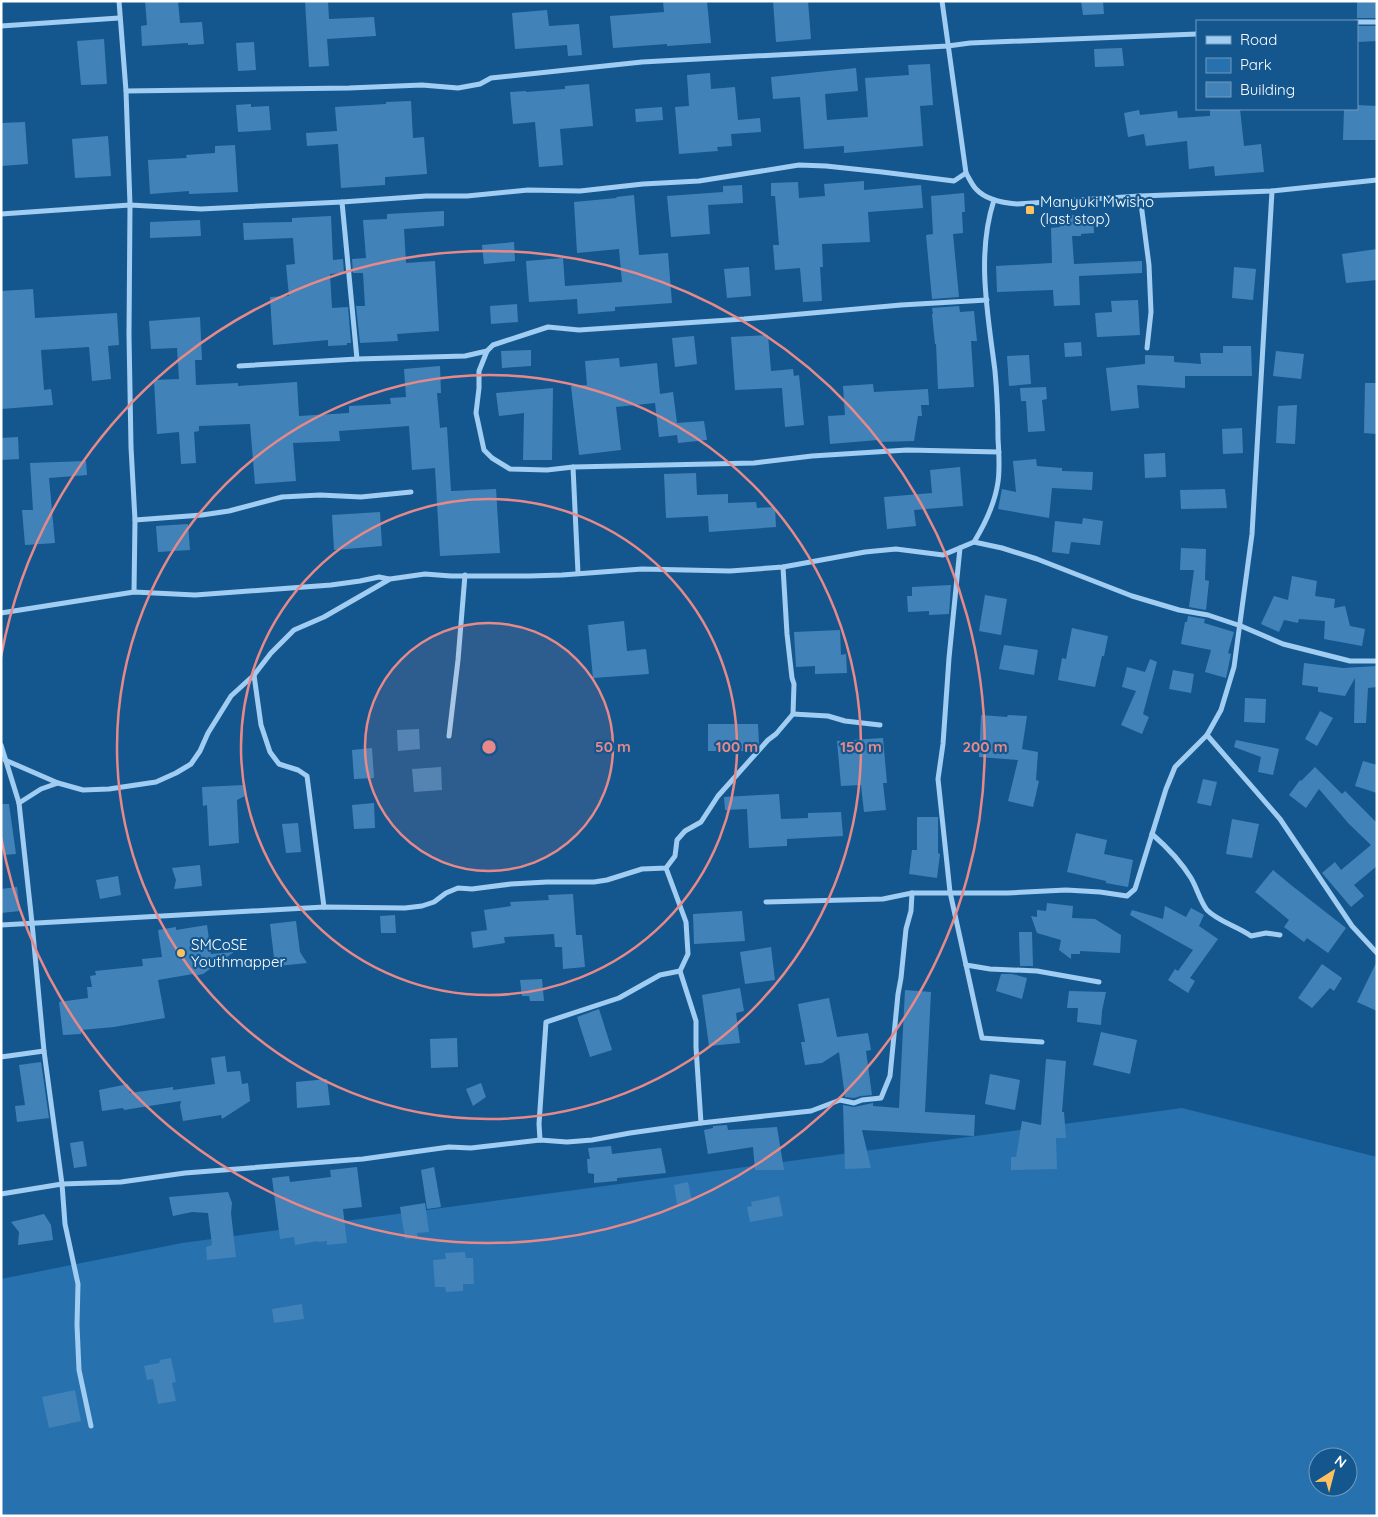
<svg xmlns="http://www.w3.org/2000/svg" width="1378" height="1517" font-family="Quicksand,sans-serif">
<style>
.green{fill:#2671ae;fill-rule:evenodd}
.building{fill:#4183b9}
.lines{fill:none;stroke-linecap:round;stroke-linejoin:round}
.street{stroke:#a0cdf1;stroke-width:5}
.ring{fill:none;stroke:#e88989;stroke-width:2.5}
.poi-dot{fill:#ffc05f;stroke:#14578f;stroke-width:2}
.labels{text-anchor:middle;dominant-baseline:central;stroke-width:4.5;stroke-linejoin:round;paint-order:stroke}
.poi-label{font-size:15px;fill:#fff;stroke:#14578f;text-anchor:start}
.centre{fill:#e88989;stroke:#14578f;stroke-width:2.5}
.ring-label{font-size:15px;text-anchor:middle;font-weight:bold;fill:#e88989;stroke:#14578f;stroke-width:4.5;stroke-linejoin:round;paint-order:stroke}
</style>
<rect width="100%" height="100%" fill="#14578f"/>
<path class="green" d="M1182,1108L1377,1157V1516H1V1279L182,1243ZM1318,1457H1348V1487H1318Z"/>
<g class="building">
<polygon points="145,1 178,1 180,23 202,22 204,44 188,45 188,43 142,46 141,26 147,25"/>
<polygon points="305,1 328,1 329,19 374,17 376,36 327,39 329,66 309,67"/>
<polygon points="663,1 707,1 711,43 667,46 667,44 613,48 610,16 664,12"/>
<polygon points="773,1 808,1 811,39 776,42"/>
<polygon points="1081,1 1103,1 1104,14 1083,15"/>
<rect x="1357" y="1" width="20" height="17"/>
<polygon points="547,10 549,26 579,24 582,55 568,56 567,45 515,49 512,13"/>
<polygon points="1357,26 1377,26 1377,41 1357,42"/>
<polygon points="104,39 107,84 81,85 77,41"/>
<polygon points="254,42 256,70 238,71 236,43"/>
<polygon points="1122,48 1124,66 1095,67 1094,49"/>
<polygon points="930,64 933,105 920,106 923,146 844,153 844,146 804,149 800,97 773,99 771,77 856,68 858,91 825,94 827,120 868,117 865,78 909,75 908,65"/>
<polygon points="710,73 711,89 735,87 738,120 760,118 761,132 731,134 732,146 717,147 718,151 679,154 675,107 689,106 687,75"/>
<polygon points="589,84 593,126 560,129 563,165 539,167 535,122 513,124 510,92 526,91 526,92 565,89 565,86"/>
<polygon points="411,101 413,138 424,137 427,174 385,177 385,185 341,188 338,144 307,146 306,133 337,131 335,107 386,104 386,102"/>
<polygon points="251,104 251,107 269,106 271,130 238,132 236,105"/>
<polygon points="1357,105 1377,106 1377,140 1343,140 1344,109 1357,109"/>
<polygon points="662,107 663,120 636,122 635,109"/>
<polygon points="1210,109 1240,109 1244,146 1261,144 1264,172 1215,176 1214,166 1189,169 1187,141 1146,146 1144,134 1128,137 1124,113 1139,110 1140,115 1177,111 1178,118 1210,116"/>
<polygon points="25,122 28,164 1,166 1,123"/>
<polygon points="108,136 111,176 75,178 72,139"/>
<polygon points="235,145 238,192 189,194 189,191 150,194 148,160 187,158 186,155 215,153 215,146"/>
<polygon points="864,181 864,190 921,185 923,208 868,212 870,242 822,244 823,267 820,267 822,301 803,302 800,268 775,270 773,245 779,245 775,196 771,196 771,183 798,182 799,198 825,196 824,184"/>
<polygon points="742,185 743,203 708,205 710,234 671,237 667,196 723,192 723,186"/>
<polygon points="964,193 965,212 962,212 963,233 953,234 959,297 932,299 926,235 933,234 931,196"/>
<polygon points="634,195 639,255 668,253 672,303 615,307 615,311 578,314 577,299 529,302 526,261 563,258 565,286 622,282 619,249 577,253 574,202 617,198 616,197"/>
<polygon points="444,211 444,226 404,229 406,263 435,261 439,331 397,334 398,341 360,343 356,306 365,306 363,273 353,273 352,259 366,258 363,220 387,219 387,214"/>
<polygon points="1093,214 1094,233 1081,234 1081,236 1072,236 1074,264 1142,261 1142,273 1079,276 1080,305 1054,306 1053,290 997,292 996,266 1052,263 1051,228 1060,227 1059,216"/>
<polygon points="331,216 333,260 343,259 344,273 330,274 332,308 348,307 351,343 347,343 347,345 328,346 328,340 273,345 270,297 289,296 286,265 295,264 293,238 244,240 243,223 292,222 292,218"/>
<polygon points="200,220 201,236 150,238 150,222"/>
<polygon points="514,242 515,261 484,264 482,245"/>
<polygon points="1377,249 1377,280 1346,283 1342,254"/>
<polygon points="749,267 751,296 727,298 724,269"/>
<polygon points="1234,267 1256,269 1253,300 1232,298"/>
<polygon points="33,289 35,318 117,313 119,345 108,346 111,379 92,381 89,347 41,350 44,390 51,389 53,405 1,409 1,291"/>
<polygon points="1138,300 1140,335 1097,337 1095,313 1112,312 1111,301"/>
<polygon points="517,304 518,322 491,324 490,306"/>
<polygon points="959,306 960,312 974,311 977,341 971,341 974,387 938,389 936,344 935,344 932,314 933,314 932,308"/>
<polygon points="200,317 202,360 195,360 196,385 238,383 238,386 297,382 299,416 349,413 349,406 391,404 390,398 406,397 404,369 440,366 441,393 437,393 440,428 447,427 451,491 496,489 500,553 440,556 435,468 412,470 409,426 339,431 340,441 293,443 296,481 255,484 250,424 199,426 199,431 194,432 196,463 181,464 179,432 157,434 154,380 179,379 177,348 151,349 149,321"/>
<polygon points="768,335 771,371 793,369 794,376 799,375 804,425 785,427 782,388 735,390 731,337"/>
<polygon points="694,336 697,364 675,367 672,338"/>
<polygon points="1081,342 1082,356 1065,357 1064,343"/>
<polygon points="1223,346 1251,346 1252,376 1185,376 1185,388 1137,385 1139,408 1111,411 1106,368 1145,364 1145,355 1174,356 1174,362 1201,364 1200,353 1223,353"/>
<polygon points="531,350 531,366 502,368 501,351"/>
<polygon points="1276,351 1304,354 1301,379 1273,376"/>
<polygon points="1029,355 1031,384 1009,386 1007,356"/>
<polygon points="619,358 620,367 657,363 660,394 673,392 677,423 704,421 707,440 678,443 677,435 659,437 655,403 616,407 621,450 579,455 571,386 587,385 585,361"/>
<polygon points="1365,383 1377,383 1377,434 1364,433"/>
<polygon points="873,384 874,392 928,389 929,405 921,405 922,416 918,416 914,441 878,442 878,440 830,444 828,416 845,415 843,386"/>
<polygon points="1046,387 1047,399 1042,400 1045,431 1028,432 1026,401 1021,401 1020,388"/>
<polygon points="553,388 552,460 523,460 524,413 499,416 496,393"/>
<polygon points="1297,405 1295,444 1276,443 1278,406"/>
<polygon points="1242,428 1243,453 1223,454 1222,429"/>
<polygon points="18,437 19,459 1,460 1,438"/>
<polygon points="1165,453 1166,477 1145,478 1144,454"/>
<polygon points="1036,459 1037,466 1062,468 1062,471 1093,472 1092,490 1052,488 1049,518 998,509 1002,489 1016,492 1013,461"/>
<polygon points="86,461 87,475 49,478 55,543 25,545 22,510 33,510 30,463"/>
<polygon points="960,467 963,506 914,510 916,526 887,529 884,497 932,493 930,470"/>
<polygon points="696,473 697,495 728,494 728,503 756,502 757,508 775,507 776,527 709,532 708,516 666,518 664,474"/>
<polygon points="1225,489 1227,508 1181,509 1180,490"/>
<polygon points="380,512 382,546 334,550 332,515"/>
<polygon points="1083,518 1103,521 1100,545 1071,542 1069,554 1052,552 1055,521 1082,524"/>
<polygon points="188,524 190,550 158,552 156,526"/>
<polygon points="1181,548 1206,549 1205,580 1209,581 1206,610 1189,607 1194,570 1180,570"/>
<polygon points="1292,576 1317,581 1315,596 1335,599 1334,608 1345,606 1350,626 1365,629 1362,646 1324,639 1325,621 1299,619 1298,623 1284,620 1279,632 1261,624 1274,596 1288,600"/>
<polygon points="951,585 949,614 929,615 929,611 908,612 907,596 912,596 912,587"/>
<polygon points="985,595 1007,599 1001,635 979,631"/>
<polygon points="1188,616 1205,619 1204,623 1234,632 1228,653 1231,654 1226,678 1205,672 1211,650 1181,644 1185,622 1187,622"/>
<polygon points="624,621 627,651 646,649 649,674 593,678 588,625"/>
<polygon points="1072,628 1108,636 1104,656 1102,656 1095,687 1058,680 1062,658 1066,659"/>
<polygon points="840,630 841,655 846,654 847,673 815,674 815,666 796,667 794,632"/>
<polygon points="1004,645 1038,650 1034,675 999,669"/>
<polygon points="1150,659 1157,662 1143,714 1149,717 1142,734 1121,725 1136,691 1122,687 1127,667 1145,672"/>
<polygon points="1304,663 1343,668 1377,666 1377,687 1368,688 1366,723 1354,723 1355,678 1345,696 1318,692 1318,687 1302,685"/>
<polygon points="1173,670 1194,674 1191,693 1169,689"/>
<polygon points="1245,698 1266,699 1265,723 1244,722"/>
<polygon points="1320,711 1333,718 1317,746 1305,739"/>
<polygon points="981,715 1007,717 1008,715 1027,716 1022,749 1038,752 1036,780 1039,781 1033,807 1008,801 1018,760 979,757"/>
<polygon points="708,724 758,724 759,744 753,751 708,751"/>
<polygon points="419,729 420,749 398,751 397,730"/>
<polygon points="883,738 887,783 883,783 886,810 864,812 861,785 841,786 837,741"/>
<polygon points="1236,740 1279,749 1273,775 1258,772 1261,757 1234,747"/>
<polygon points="372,748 374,778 354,779 352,750"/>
<polygon points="1363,761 1377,765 1377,793 1355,786"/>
<polygon points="441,767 442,790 414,792 412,769"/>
<polygon points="1315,767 1342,794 1345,791 1377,823 1377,866 1354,885 1364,896 1351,907 1322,873 1335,862 1341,870 1371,845 1349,824 1319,789 1306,808 1289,795 1300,780 1301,781"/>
<polygon points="1203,779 1217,782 1211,806 1197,803"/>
<polygon points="244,785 245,796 237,800 239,843 209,846 207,805 203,806 202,787"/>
<polygon points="779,794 781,819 808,818 808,813 841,812 843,836 787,839 787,846 749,848 747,809 725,810 724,797"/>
<polygon points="374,803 375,828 354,829 352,805"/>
<polygon points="1,804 9,804 16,854 4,855 1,837"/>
<polygon points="917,817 938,817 938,853 940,854 937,878 909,874 912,850 917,850"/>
<polygon points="1232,819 1259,824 1252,858 1226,854"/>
<polygon points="298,823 301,852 286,853 282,824"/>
<polygon points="1076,833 1107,840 1104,854 1133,860 1128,887 1106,883 1106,881 1067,872"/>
<polygon points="200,865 202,886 174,889 176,880 172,868"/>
<polygon points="1273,870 1291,885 1346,928 1328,953 1307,938 1304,942 1284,927 1289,920 1255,892"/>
<polygon points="118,876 121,895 100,899 96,880"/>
<polygon points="17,887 20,911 1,913 1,889"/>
<polygon points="573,894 576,935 582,935 585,967 563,969 562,947 555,947 554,934 504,937 505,943 473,948 471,932 487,930 484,910 511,906 510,902 549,900 548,895"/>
<polygon points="1047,903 1073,906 1072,918 1095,919 1121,935 1120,953 1080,951 1080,954 1071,954 1071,959 1059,950 1061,940 1037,933 1031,916 1037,917 1037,910 1046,911"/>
<polygon points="1165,906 1186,917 1191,908 1204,915 1199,926 1218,939 1190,978 1195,981 1188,993 1168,980 1175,969 1178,971 1193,950 1130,915 1132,910 1163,919"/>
<polygon points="742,911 745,941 694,944 693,914"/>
<polygon points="395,915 396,933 381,933 380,916"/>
<polygon points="296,921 300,952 307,963 278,966 274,958 270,924"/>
<polygon points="207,925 211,954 234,952 203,974 194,976 193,974 158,980 165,1018 114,1027 81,1030 81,1034 63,1035 59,1002 88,998 87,987 92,987 90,976 96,975 95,971 143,966 142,959 162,957 158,930 176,927 176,930"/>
<polygon points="1019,932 1032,932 1033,966 1020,966"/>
<polygon points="771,947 775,980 745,984 740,952"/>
<polygon points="1377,961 1377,1011 1357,1002"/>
<polygon points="1322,964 1342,978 1334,991 1330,988 1312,1008 1298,998"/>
<polygon points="1001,974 1012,974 1027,978 1022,999 996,991"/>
<polygon points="542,979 544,1001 530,1001 529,996 522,996 520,980"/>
<polygon points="740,988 744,1011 736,1013 740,1043 709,1046 702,995"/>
<polygon points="905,990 931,992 925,1112 975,1115 974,1136 862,1130 871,1168 845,1169 843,1105 854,1107 873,1103 873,1106 899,1108"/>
<polygon points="1069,991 1106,992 1102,1011 1101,1025 1077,1022 1078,1008 1067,1008"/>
<polygon points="829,998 837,1037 868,1033 871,1050 866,1051 872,1095 861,1096 854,1098 845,1097 839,1052 822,1063 805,1065 801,1042 805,1042 798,1004"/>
<polygon points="599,1009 612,1050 590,1057 577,1017"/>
<polygon points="1101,1032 1137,1040 1130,1074 1093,1065"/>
<polygon points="457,1038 458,1067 431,1068 430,1039"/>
<polygon points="225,1056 227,1072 240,1071 242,1084 248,1083 250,1101 222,1119 221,1115 183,1121 180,1106 181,1101 124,1110 123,1108 102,1111 99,1090 128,1084 130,1093 173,1087 173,1090 215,1084 211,1058"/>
<polygon points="1046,1059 1066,1061 1062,1112 1064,1112 1066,1138 1056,1138 1057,1169 1011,1170 1011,1157 1016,1157 1022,1121 1041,1125"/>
<polygon points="41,1062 49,1118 17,1122 15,1106 25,1105 19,1065"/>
<polygon points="990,1074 1020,1080 1015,1110 985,1104"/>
<polygon points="327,1079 330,1105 297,1108 296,1082"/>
<polygon points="481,1083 486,1097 473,1106 466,1089"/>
<polygon points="727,1125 728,1130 777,1127 784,1170 755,1170 753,1147 708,1154 704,1130 713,1128 713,1126"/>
<polygon points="83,1141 87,1166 74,1168 70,1143"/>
<polygon points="611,1146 612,1154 661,1148 666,1173 617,1178 617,1181 594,1183 594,1174 588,1173 587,1159 590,1159 588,1148"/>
<polygon points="357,1167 362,1207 343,1209 347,1243 327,1245 327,1241 318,1242 318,1241 295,1245 294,1237 280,1239 272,1178 289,1176 290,1182 331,1177 330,1170"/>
<polygon points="434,1167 441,1207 427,1209 421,1170"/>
<polygon points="688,1182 692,1201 677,1204 674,1185"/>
<polygon points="228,1192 232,1203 231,1213 236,1257 207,1260 206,1247 212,1245 208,1213 192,1212 173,1216 169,1197"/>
<polygon points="779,1196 783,1216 750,1222 747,1207 752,1206 751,1202"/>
<polygon points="425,1203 429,1232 417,1233 418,1238 405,1239 400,1207"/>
<polygon points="44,1214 51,1225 53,1240 18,1245 19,1232 11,1222"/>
<polygon points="465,1252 466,1258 473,1258 474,1284 463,1284 463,1291 446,1292 445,1287 435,1287 433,1260 446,1259 445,1253"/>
<polygon points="302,1304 304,1319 274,1323 272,1309"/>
<polygon points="171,1358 176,1382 172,1383 176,1401 158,1404 153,1379 147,1380 144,1366 159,1363 160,1360"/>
<polygon points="75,1390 81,1421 49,1428 42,1397"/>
</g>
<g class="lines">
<g class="street">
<polyline points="119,1 126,91 130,205 129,335 131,447 135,520 134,592"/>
<path d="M942,1L966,173C969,178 972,185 976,189C986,200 1004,203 1017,204L1140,196L1272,191L1377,180"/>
<polyline points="1357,22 1377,22"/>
<polyline points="1,26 119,18"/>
<polyline points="126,91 349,88 422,85 458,88 480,84 491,78 642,62 948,46 970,43 1197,34"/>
<polyline points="1140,196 1149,265 1151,312 1147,348"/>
<polyline points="342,202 357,359"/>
<polyline points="1,214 130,205 201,209 342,202 426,196 467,196 528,190 580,191 643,184 699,181 799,165 826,166 882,172 954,181 966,173"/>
<polyline points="487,351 479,371 479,388 476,413 484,450 492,458 510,469 547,470 573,467 754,463 812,456 907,450 999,452"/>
<polyline points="239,366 357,359 465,356 487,351 493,345 548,327 579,330 744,319 901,305 987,300"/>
<polyline points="573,467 578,573"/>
<polyline points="135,520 202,515 229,511 282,497 320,495 361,497 411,492"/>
<polyline points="974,542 1002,548 1037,559 1132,596 1179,610 1208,615 1241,626 1283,644 1350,661 1377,661"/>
<polyline points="960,548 949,658 943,744 938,779 950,892 982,1038 1042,1042"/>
<polyline points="1,613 134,592 195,595 331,585 360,581 379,577 389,579"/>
<polyline points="254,675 261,725 270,752 279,764 298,770 307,776 324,907"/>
<polyline points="793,714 828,716 845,721 880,725"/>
<polyline points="1207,735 1280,819 1352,926 1377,953"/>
<polyline points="449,736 458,660 465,575"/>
<polyline points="1,745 19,803 32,923 44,1051 62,1184 65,1224 78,1284 77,1325 79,1370 91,1426"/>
<polyline points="5,760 58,783"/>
<path d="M19,803L41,789L58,783L83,790L109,789L156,782L176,773L191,764L200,751L208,733L231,696L254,675L271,653L294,630L324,617L390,579L425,574L451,576H529L562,575L642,569L730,571L783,567L865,552L896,549L943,555L974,542C985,524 995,502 998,482C1000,468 999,453 998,439C998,417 997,393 995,371C988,315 976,255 994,200"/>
<path d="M1152,834C1168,848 1180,860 1191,878C1197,888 1200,901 1207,910C1219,922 1237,926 1251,936L1266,933L1280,935"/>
<polyline points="766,902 883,899 912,893"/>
<polyline points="1,925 324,907 405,908 422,906 434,902 446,893 458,888 472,889 511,884 547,882 594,882 607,880 642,869 666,868 675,856 677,840 685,831 701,822 718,796 768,740 776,734 793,714 794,684 792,678 787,634 783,567"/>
<polyline points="966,965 990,969 1037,971 1099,982"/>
<polyline points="680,971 696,1021 696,1047 701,1123"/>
<polyline points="1,1057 44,1051"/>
<polyline points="540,1140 539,1124 546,1022 619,998 660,975 680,971 688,954 686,922 666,868"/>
<polyline points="1,1194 62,1184 121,1182 185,1173 363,1159 449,1147 471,1148 540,1140 567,1142 592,1140 630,1133 701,1123 811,1111 840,1100 854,1103 862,1100 881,1098 890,1076 898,994 901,978 906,929 911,911 912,893 1008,893 1066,890 1100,892 1127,896 1135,889 1166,789 1175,767 1207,735 1221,710 1234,667 1252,534 1272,191"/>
</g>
</g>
<circle cx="489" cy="747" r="124" fill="#e88989" fill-opacity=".12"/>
<g class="ring">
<circle cx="489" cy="747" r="124"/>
<circle cx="489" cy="747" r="248"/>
<circle cx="489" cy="747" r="372"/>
<path d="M1 657A496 496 0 1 1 1 837"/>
</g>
<g class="poi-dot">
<rect x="1025" y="205" width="10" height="10" rx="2.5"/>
<circle cx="181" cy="953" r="5"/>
</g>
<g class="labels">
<g class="poi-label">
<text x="1040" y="201">Manyuki Mwisho<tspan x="1040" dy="17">(last stop)</tspan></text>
<text x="191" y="944">SMCoSE<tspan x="191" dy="17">Youthmapper</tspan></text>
</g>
</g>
<circle cx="489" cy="747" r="8" class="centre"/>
<g class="ring-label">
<text x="613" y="752">50 m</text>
<text x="737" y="752">100 m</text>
<text x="861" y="752">150 m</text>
<text x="985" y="752">200 m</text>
</g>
<rect width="1378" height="1517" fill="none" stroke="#ffffff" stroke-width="5"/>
<rect x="1196" y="20" width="162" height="90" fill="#14578f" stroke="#729abc"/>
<rect x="1206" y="36" width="25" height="8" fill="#a0cdf1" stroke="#729abc"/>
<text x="1240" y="45" font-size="15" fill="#ffffff">Road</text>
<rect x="1206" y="58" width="25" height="15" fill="#2671ae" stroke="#729abc"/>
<text x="1240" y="70" font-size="15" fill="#ffffff">Park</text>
<rect x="1206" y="82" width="25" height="15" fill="#4183b9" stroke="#729abc"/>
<text x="1240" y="95" font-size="15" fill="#ffffff">Building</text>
<g transform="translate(1333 1472) rotate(36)"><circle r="24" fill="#14578f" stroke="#729abc"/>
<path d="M0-4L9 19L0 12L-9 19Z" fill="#ffc05f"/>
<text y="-8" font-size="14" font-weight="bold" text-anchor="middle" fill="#ffffff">N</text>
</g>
</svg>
